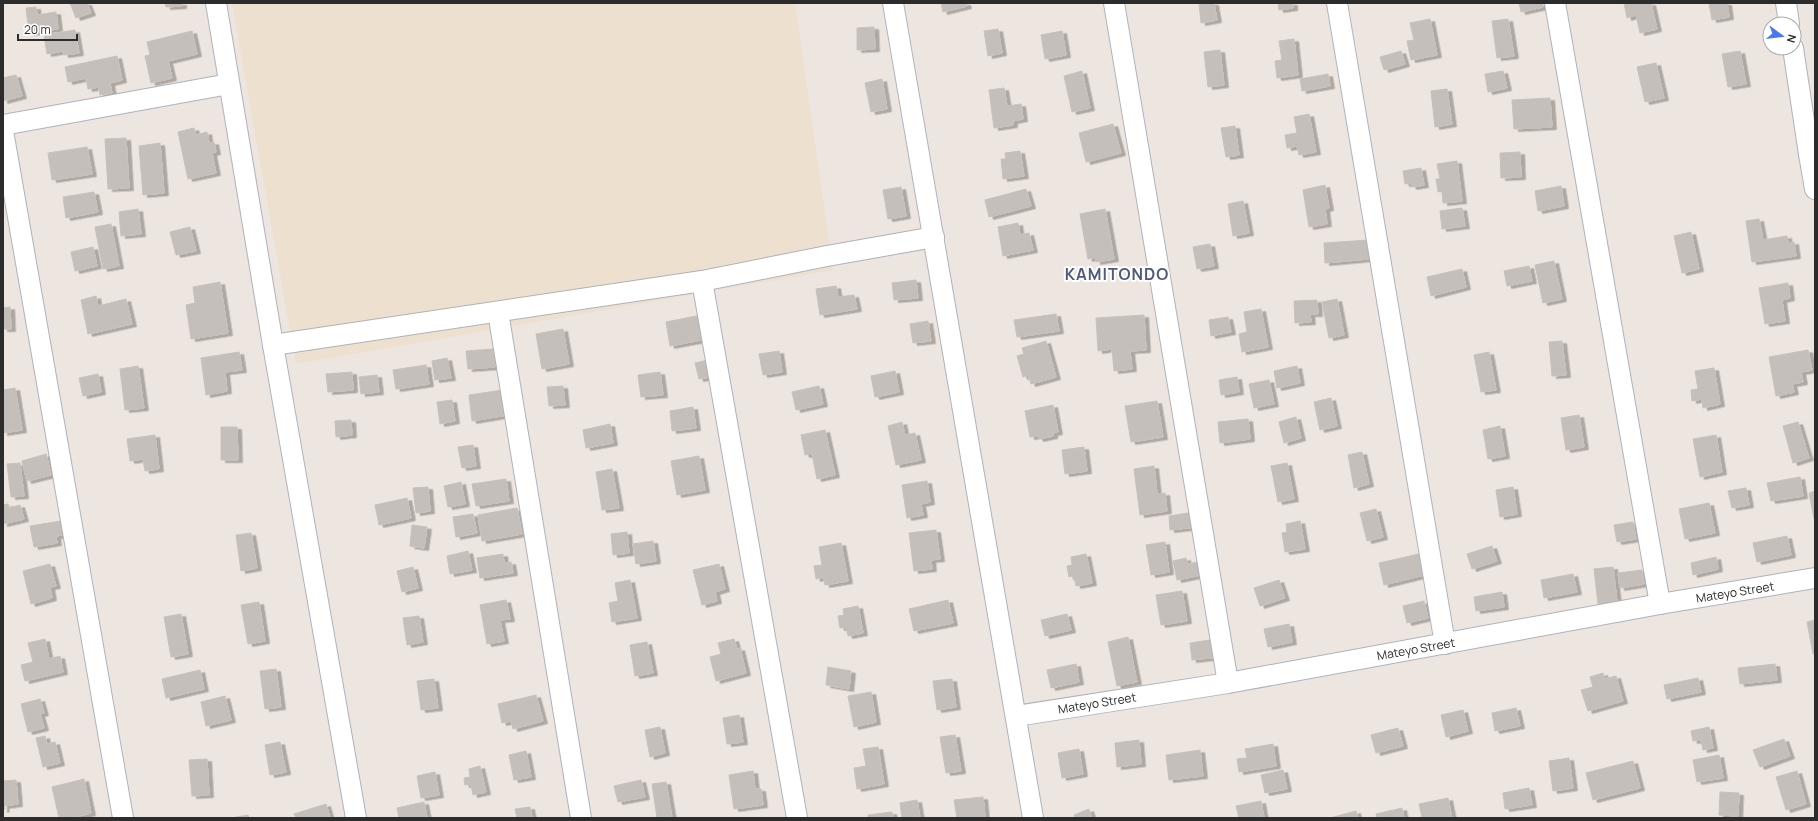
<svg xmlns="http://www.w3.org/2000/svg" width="1818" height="821" font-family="Manrope,sans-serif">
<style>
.education{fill:#ede0cf}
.building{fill:#c5bfbb;stroke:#c8c1b8;filter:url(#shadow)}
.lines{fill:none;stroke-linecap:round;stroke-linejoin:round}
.street-casing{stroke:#afb2bb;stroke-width:22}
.street{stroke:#fff;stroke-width:20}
.labels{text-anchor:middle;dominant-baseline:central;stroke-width:4;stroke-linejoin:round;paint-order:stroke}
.street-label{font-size:12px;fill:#2c2c2c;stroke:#fff}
.district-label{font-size:16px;font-weight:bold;letter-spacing:1px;fill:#4e5a7a;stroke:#fff}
</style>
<defs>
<filter id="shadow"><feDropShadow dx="4.5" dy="2.5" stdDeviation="0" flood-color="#0004"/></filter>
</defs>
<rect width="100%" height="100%" fill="#ede5df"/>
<polygon class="education" points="232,3 795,3 833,270 296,364"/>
<g class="building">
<polygon points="70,3 87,3 91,13 76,18"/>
<polygon points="165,3 182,3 182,6 166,7"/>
<polygon points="941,3 966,3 967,6 943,12"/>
<polygon points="1199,3 1214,3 1217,20 1201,23"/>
<polygon points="1278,3 1293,3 1293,8 1279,10"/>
<polygon points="1519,3 1542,3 1543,7 1521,12"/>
<polygon points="1624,3 1651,3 1657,29 1640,33 1636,15 1627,18"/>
<polygon points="1709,3 1727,3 1729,17 1712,20"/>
<polygon points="36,7 37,15 56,12 58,29 29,33 26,8"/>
<polygon points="1430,19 1437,55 1411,60 1407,41 1414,40 1410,23"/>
<polygon points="1508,19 1514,56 1497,58 1492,21"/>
<polygon points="874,27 875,49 857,50 857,28"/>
<polygon points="998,29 1002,53 988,56 984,31"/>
<polygon points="75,30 79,53 64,55 63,51 47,54 44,35"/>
<polygon points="192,31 197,54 168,61 172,78 151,83 145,56 150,55 147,42"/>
<polygon points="1062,31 1066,55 1045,59 1041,35"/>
<polygon points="1294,39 1298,75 1277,78 1275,61 1282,60 1279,41"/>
<polygon points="1220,50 1224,85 1208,87 1204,52"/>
<polygon points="1401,51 1405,64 1384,70 1380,57"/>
<polygon points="1740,51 1746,84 1728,87 1722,54"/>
<polygon points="117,56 122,80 110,83 112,93 100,95 99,87 88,89 86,78 68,82 65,67"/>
<polygon points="1656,63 1664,98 1645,102 1637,67"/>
<polygon points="1082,71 1090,108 1072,112 1064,76"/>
<polygon points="1503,71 1507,88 1488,92 1485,74"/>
<polygon points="1328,74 1330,86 1302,91 1300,79"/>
<polygon points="16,75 22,96 3,101 3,78"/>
<polygon points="882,79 887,109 871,112 865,83"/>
<polygon points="1004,88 1007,106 1021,104 1023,119 1013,121 1013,125 994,128 989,90"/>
<polygon points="1447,89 1452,124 1435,127 1431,91"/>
<polygon points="1550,98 1552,127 1514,129 1512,100"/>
<polygon points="1309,114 1316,152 1299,155 1297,146 1287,148 1285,135 1297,133 1294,117"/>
<polygon points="1113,124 1121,153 1086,162 1079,133"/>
<polygon points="1235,126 1239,155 1226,157 1221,128"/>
<polygon points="194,128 196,135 207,132 209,143 214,142 216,152 212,153 216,173 188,179 178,132"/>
<polygon points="126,138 129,188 108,189 105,139"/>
<polygon points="160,143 164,193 143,195 139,146"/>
<polygon points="87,147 92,174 52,180 48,153"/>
<polygon points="1020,151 1024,176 1003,179 1001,159 1006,159 1005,153"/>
<polygon points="1520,152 1521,177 1501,178 1500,153"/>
<polygon points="1457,161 1462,201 1443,203 1442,191 1438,192 1436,179 1440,179 1437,164"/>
<polygon points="1421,168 1424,185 1412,187 1411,183 1405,184 1403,171"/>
<polygon points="1325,185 1329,208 1325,209 1327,224 1309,227 1303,190"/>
<polygon points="1561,186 1564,206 1538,211 1535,191"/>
<polygon points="901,187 906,216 888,219 883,190"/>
<polygon points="1026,189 1031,206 989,217 985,200"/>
<polygon points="94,192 98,212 66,218 63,197"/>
<polygon points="1243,201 1249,233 1233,236 1228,204"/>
<polygon points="1462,208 1465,226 1442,229 1440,211"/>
<polygon points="138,209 141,234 121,236 119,212"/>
<polygon points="1105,209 1114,259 1096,262 1096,257 1088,259 1080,214"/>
<polygon points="1759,219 1763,240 1787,236 1788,243 1794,242 1796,256 1752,262 1746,221"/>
<polygon points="1018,223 1020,235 1029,233 1033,250 1003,256 998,227"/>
<polygon points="111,224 119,266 103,269 95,227"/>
<polygon points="190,227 196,251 176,255 170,232"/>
<polygon points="1691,232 1699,269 1682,273 1674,236"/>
<polygon points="1368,240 1369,259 1325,263 1324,243"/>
<polygon points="1210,244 1214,266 1197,269 1193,247"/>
<polygon points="93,247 97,266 75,271 71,252"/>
<polygon points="1554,261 1562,299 1543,303 1535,265"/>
<polygon points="1529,266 1532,281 1507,286 1504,271"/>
<polygon points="1462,269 1466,287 1431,296 1427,277"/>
<polygon points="916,280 918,298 894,300 892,283"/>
<polygon points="220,282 228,333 191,339 186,305 195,303 193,287"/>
<polygon points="1788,283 1790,298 1782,300 1785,321 1765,324 1759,288"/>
<polygon points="836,286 838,297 854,295 857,309 820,315 816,289"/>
<polygon points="96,296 98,306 126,299 132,324 88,334 81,300"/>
<polygon points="1337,299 1344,335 1329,338 1322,302"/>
<polygon points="1317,300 1318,314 1310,314 1311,322 1295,323 1294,301"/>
<polygon points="10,307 11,329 3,329 3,308"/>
<polygon points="1261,309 1268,347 1242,352 1239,334 1247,332 1244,312"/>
<polygon points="1056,314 1059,331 1017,337 1014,320"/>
<polygon points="701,315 706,339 670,346 666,322"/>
<polygon points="1144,315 1146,350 1130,351 1132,369 1114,371 1112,349 1098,351 1096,318"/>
<polygon points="1228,317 1231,332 1211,336 1209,320"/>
<polygon points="928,321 931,341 913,343 910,324"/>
<polygon points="563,329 569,364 542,369 536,334"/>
<polygon points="1046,341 1056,377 1031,384 1028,375 1023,377 1017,356 1024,354 1022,348"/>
<polygon points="1562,341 1566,375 1552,376 1549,342"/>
<polygon points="493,349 495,367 468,369 466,351"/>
<polygon points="1808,350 1812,370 1801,372 1803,382 1792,384 1794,392 1776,396 1769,357"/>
<polygon points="779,351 782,372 763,375 759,354"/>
<polygon points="239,352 242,370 225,372 227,391 206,395 201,358"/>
<polygon points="1489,352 1496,390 1481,392 1474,355"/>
<polygon points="447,358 451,378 435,380 432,361"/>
<polygon points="712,359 715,376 699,379 695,363"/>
<polygon points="426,365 429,384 396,389 393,370"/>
<polygon points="138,366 144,408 125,410 120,369"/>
<polygon points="1297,366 1300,383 1277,388 1274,371"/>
<polygon points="1714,368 1720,404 1703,408 1702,399 1692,401 1691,390 1698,389 1695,371"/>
<polygon points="895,371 899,392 875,397 871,376"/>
<polygon points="352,372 353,390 328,392 326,374"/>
<polygon points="660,372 663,395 641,397 638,375"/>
<polygon points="98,374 101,392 83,396 79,378"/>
<polygon points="377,375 379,392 361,394 359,377"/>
<polygon points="1237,377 1239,392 1221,395 1219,380"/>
<polygon points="1269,380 1274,404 1254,408 1249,384"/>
<polygon points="563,386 565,405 549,406 547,387"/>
<polygon points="819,386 823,404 796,410 792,392"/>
<polygon points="15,388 22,430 3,433 3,390"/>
<polygon points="503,390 507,415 472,421 469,395"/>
<polygon points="1331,398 1337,426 1320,430 1314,402"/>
<polygon points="452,400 455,421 440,424 437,402"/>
<polygon points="1157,401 1163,437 1131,442 1125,406"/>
<polygon points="1053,405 1058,432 1053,433 1053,436 1039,439 1038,436 1030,437 1025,411"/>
<polygon points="693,407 696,428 672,431 670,411"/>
<polygon points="1579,415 1584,447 1566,450 1561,418"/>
<polygon points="1296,417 1301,438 1284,443 1279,422"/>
<polygon points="1248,419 1250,439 1220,443 1218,422"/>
<polygon points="351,420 352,435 336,437 335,421"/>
<polygon points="902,422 905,435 915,433 921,460 896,465 888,426"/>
<polygon points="1798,422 1809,458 1793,463 1783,426"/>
<polygon points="610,424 613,443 586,448 583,430"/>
<polygon points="1500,426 1505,456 1488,459 1483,430"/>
<polygon points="221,427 237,427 238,460 221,460"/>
<polygon points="825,430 835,475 817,479 812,454 805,455 801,435"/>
<polygon points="155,435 159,469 145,471 143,459 130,461 127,439"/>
<polygon points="1716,435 1722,472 1700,477 1693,439"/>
<polygon points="473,445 476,466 462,468 458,447"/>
<polygon points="1084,447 1087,471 1065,474 1062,450"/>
<polygon points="1362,452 1369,484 1354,488 1348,455"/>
<polygon points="46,454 51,475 27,481 22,461"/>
<polygon points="699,456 705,490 677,495 671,461"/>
<polygon points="20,463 24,496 11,497 7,464"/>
<polygon points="1287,463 1294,499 1278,502 1271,466"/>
<polygon points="1154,466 1157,494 1165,493 1167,511 1140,515 1134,469"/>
<polygon points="612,469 619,508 602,510 596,472"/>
<polygon points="1800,477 1803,496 1771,501 1767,483"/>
<polygon points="506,479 509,501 476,506 472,484"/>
<polygon points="927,481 930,502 921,504 923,515 907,518 902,485"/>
<polygon points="461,482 465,504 448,507 444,486"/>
<polygon points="428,487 430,511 416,513 413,488"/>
<polygon points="1513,487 1517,514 1500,517 1496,490"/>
<polygon points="1746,488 1749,505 1732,508 1728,491"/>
<polygon points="1815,491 1815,519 1814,519 1809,493"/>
<polygon points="407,498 411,518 379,525 375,505"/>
<polygon points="1709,503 1715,533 1685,539 1679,509"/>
<polygon points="8,504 9,508 20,505 24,519 3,524 3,505"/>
<polygon points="517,508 522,534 482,541 478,515"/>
<polygon points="1376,509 1383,537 1367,541 1360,513"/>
<polygon points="1194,512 1196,527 1170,530 1169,516"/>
<polygon points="473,514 477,533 456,537 453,517"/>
<polygon points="61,521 63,535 56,536 57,543 34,547 30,526"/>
<polygon points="1300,521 1305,549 1285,552 1282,533 1287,532 1286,524"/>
<polygon points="1633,522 1636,539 1617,542 1614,525"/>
<polygon points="412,525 427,527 424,548 410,546"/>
<polygon points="936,530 940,559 931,560 932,569 914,571 909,533"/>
<polygon points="627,532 629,553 613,555 611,534"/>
<polygon points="251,533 257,568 241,571 236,535"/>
<polygon points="1787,536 1791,555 1757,562 1753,543"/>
<polygon points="653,541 656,561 636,564 633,544"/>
<polygon points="1165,542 1169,572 1151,575 1146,545"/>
<polygon points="841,543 848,581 825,585 824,577 816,579 814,566 822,565 819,547"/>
<polygon points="1492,546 1497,561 1472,569 1467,554"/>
<polygon points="468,551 472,570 450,574 447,556"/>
<polygon points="503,554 504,563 511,562 513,573 480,578 477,558"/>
<polygon points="1086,554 1092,583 1076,586 1074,576 1069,577 1067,566 1072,565 1071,557"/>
<polygon points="1419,554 1424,575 1384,585 1379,563"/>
<polygon points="1716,557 1718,569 1693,575 1691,563"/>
<polygon points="1186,558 1187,564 1203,561 1206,574 1177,580 1173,561"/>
<polygon points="50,564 56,586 50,587 52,598 31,604 23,571"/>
<polygon points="719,564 725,589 715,592 717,601 702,605 693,570"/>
<polygon points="413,567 418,588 402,592 397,571"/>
<polygon points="1613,567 1617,602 1598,604 1594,569"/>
<polygon points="1642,570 1644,584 1620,588 1618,573"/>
<polygon points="1573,574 1577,592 1544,598 1541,580"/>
<polygon points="630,580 637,618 612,622 609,603 618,601 615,583"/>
<polygon points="1279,580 1285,598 1260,606 1254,588"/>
<polygon points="1182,591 1187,621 1161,625 1156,595"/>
<polygon points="1502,592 1504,607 1476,611 1474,597"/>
<polygon points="506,600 510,619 500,620 504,641 487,644 480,605"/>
<polygon points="948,600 953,623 914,631 909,609"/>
<polygon points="1424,601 1428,618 1407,623 1403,606"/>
<polygon points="259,602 265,641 248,644 241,605"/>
<polygon points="858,606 863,633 848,636 846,627 840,628 838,616 844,615 843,609"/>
<polygon points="181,614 188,654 171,657 164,617"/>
<polygon points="1067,614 1071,630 1045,636 1041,620"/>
<polygon points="419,616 423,642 407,645 403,618"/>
<polygon points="1815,620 1815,654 1813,654 1807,622"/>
<polygon points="1289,624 1292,642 1268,647 1264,629"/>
<polygon points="1128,637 1137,682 1117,686 1108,642"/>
<polygon points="45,639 49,659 60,656 63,672 25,681 21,665 33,662 28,643"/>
<polygon points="734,639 737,649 740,648 746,673 716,681 710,657 721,654 718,643"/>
<polygon points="1216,639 1218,657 1192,660 1190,643"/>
<polygon points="647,642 653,673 635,676 630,645"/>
<polygon points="1076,664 1079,682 1051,688 1047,670"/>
<polygon points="1775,664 1777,680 1740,684 1738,668"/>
<polygon points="828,667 851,671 849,689 826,685"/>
<polygon points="276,669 281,707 265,709 260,671"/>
<polygon points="200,670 204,689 166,698 162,679"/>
<polygon points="1603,673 1604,679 1616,676 1623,701 1588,711 1581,690 1593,687 1590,677"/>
<polygon points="1698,678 1701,692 1667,699 1664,685"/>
<polygon points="434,679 438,708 421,710 417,681"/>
<polygon points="952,679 956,707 937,710 933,681"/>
<polygon points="871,692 876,722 854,727 848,696"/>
<polygon points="536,695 543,721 513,729 511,721 502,723 498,704"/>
<polygon points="225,696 231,720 206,726 201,702"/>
<polygon points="40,699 44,713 40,714 44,728 28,732 21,704"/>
<polygon points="1516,708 1520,726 1495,731 1492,713"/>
<polygon points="1463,710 1468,731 1446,737 1441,715"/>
<polygon points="739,715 743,742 727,744 723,718"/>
<polygon points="660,727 665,753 650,757 645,730"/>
<polygon points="1709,727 1713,748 1703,750 1701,740 1693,741 1691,731"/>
<polygon points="1398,728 1403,746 1376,753 1371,735"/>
<polygon points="955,735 961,771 946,773 940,737"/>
<polygon points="45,736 47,744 55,742 60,763 43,767 36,738"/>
<polygon points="1784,739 1790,756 1760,767 1753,750"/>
<polygon points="1139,740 1141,764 1117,767 1115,743"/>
<polygon points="280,742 286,772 270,775 265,745"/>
<polygon points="1273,744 1276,766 1239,772 1237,759 1247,758 1245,749"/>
<polygon points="878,747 884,784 857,789 854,768 866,766 863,749"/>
<polygon points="1079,749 1083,774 1062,778 1058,753"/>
<polygon points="1200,750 1203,776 1169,780 1166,755"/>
<polygon points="526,751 531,777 514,780 509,755"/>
<polygon points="1719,755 1723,778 1697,782 1693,760"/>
<polygon points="1569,758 1573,788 1553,791 1549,761"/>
<polygon points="207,759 209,795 192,796 189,760"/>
<polygon points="1633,761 1640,788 1593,800 1586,773"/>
<polygon points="480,766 486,792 473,795 471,784 465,785 464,778 470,777 469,769"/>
<polygon points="1283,770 1287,789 1265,793 1261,775"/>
<polygon points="753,771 755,789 761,789 763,805 734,809 729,775"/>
<polygon points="1797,771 1806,804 1786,810 1776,777"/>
<polygon points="435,772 439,795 421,798 417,776"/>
<polygon points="84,779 91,813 72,818 59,818 52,787"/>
<polygon points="16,780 18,804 4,806 5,809 3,810 3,781"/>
<polygon points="641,780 645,797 618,802 614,786"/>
<polygon points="666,782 672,818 657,818 652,784"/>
<polygon points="1529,788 1532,805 1505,809 1503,793"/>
<polygon points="1720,792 1739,793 1738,816 1719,815"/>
<polygon points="983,797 985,817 957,818 954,800"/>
<polygon points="1448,798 1452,818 1422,818 1419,804"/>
<polygon points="917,800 920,818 902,818 900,803"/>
<polygon points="1261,801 1264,818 1239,818 1236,806"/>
<polygon points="424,802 427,818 399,818 397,808"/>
<polygon points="326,804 330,818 296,818 294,814"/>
<polygon points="530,807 532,818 517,818 515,809"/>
<polygon points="1402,808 1404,818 1377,818 1376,814"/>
<polygon points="1089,809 1092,818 1075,818 1074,815"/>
<polygon points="1356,811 1358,818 1330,818"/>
<polygon points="892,812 893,818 868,818 868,815"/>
<polygon points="248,815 249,818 231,818"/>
</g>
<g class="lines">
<defs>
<g id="street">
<polyline points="216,3 273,345 356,818"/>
<polyline points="893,3 1033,818"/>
<polyline points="1114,3 1228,683"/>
<polyline points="1337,3 1445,644"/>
<polyline points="1555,3 1660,604"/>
<polyline points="1786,3 1789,24"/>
<polyline points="1793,48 1809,154"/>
<polyline points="3,125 229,84"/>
<polyline points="3,131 123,818"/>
<polyline points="1815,153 1809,154 1815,189"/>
<polyline points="702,281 797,818"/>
<polyline points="498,312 581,818"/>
<polyline points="273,345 702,281 827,256 934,237"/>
<polyline points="1016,716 1228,683 1660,604 1815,578"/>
</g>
</defs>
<use href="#street" class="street-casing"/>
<use href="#street" class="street"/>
</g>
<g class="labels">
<g class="street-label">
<text transform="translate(1735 592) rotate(-9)">Mateyo Street</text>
<text transform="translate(1416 649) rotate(-10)">Mateyo Street</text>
<text transform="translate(1097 703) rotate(-9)">Mateyo Street</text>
</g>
<g class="district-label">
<text x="1117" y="274">KAMITONDO</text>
</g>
</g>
<rect width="1818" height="821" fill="none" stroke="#2c2c2c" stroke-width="8"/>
<g transform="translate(1782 36) rotate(105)"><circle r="19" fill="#ffffff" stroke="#ababab"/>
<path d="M0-3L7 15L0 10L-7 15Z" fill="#4778f2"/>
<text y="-6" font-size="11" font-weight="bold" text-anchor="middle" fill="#2c2c2c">N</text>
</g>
<path d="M18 34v6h59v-6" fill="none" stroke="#2c2c2c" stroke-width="2"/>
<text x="24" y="34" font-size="12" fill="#2c2c2c" stroke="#ffffff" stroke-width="3" paint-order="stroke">20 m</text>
</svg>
